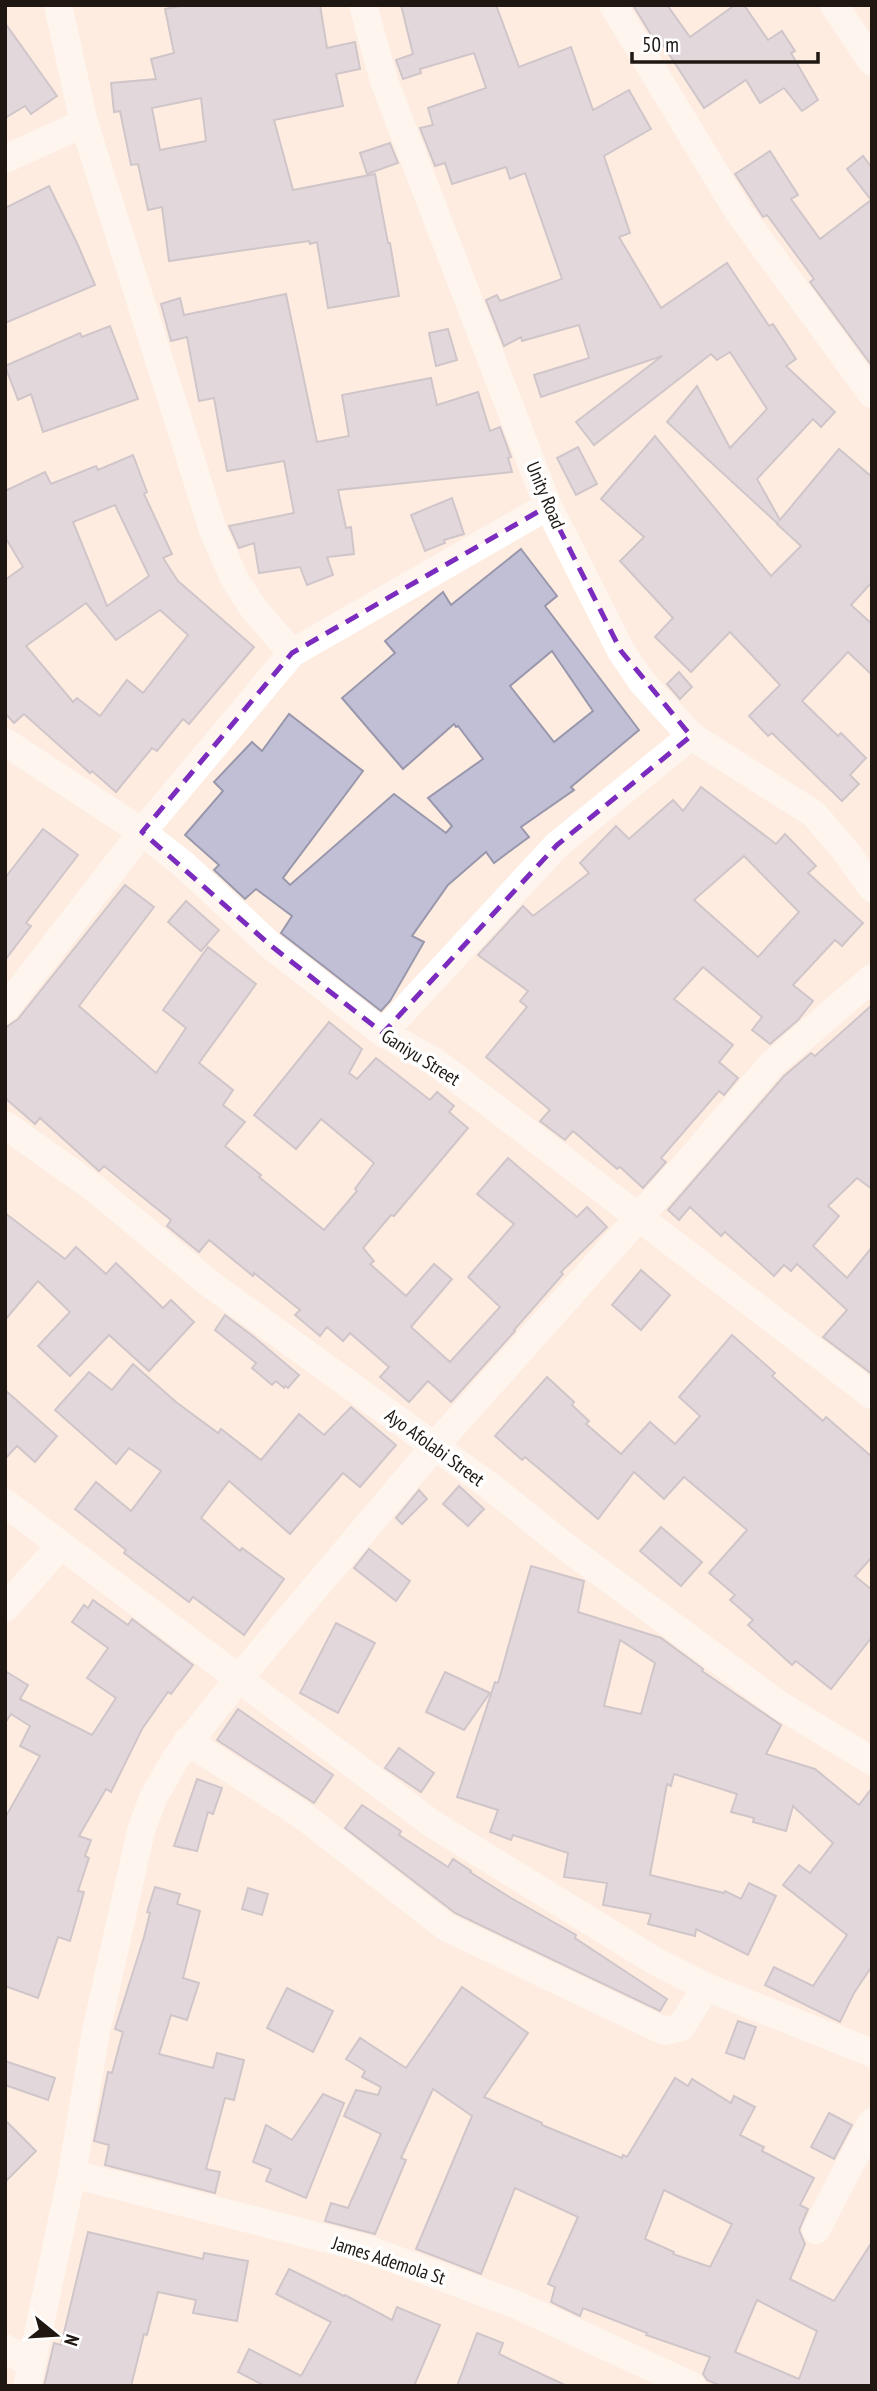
<svg xmlns="http://www.w3.org/2000/svg" width="877" height="2391" font-family="'PT Sans Narrow',sans-serif">
<style>
.building{fill:#c1bfd5;stroke:#9997ac;stroke-width:2;fill-rule:evenodd}
.lines{fill:none;stroke-linecap:round;stroke-linejoin:round}
.street{stroke:#fff;stroke-width:28}
.marked{fill:none;stroke:#7b2cbf;stroke-width:5;stroke-dasharray:14 9;stroke-linejoin:round}
.labels{text-anchor:middle;dominant-baseline:central;stroke-width:7;stroke-linejoin:round;paint-order:stroke}
.street-label{font-size:19px;fill:#1e1712;stroke:#fff}
</style>
<rect width="100%" height="100%" fill="#feece1"/>
<g class="building">
<path d="M185,5H320L327,48L355,42L360,69L336,74L343,106L274,120L293,190L375,174L388,243H390L399,296L328,308L317,242L310,244L309,241L169,261L162,207L148,210L138,164L131,165L120,111L114,112L111,83L156,79L151,59L174,53L165,9ZM201,98L206,141L160,150L152,108Z"/>
<polygon points="401,5 496,5 519,67 571,47 593,110 629,90 651,129 604,156 630,233 619,237 661,308 727,263 769,326 773,324 796,359 786,366 835,412 821,427 813,419 757,479 780,520 839,449 872,477 872,582 851,605 872,624 872,675 848,652 802,701 838,736 841,733 866,758 850,775 859,784 842,801 772,733 768,736 749,716 780,685 730,632 691,672 655,637 673,618 620,561 644,537 601,499 655,436 771,576 801,546 777,524 778,522 777,523 667,422 697,386 730,448 767,409 730,352 717,360 711,354 594,445 576,422 662,356 541,397 534,375 589,358 579,325 522,341 521,337 504,346 486,300 497,295 500,301 562,279 525,173 510,179 506,167 452,184 445,163 435,166 420,128 433,125 428,108 486,88 474,53 420,69 421,73 403,79 396,60 413,54"/>
<polygon points="633,5 667,5 690,37 735,5 744,5 768,40 782,31 795,51 791,53 818,100 802,111 784,88 760,103 746,80 704,108 663,45 659,48"/>
<polygon points="5,23 57,96 31,114 25,106 5,118"/>
<polygon points="390,143 398,163 367,174 360,153"/>
<polygon points="770,151 798,195 791,199 820,239 871,200 847,169 863,156 872,168 872,366 810,282 814,279 767,215 763,217 735,174"/>
<polygon points="49,186 77,243 95,285 5,323 5,208"/>
<polygon points="286,294 317,442 349,436 342,395 431,378 437,405 478,392 490,431 500,427 511,457 508,458 512,472 338,490 346,528 351,527 354,554 327,557 333,575 307,585 300,567 259,573 254,543 239,548 229,526 294,513 284,461 227,471 214,398 199,401 187,337 171,341 161,304 180,298 184,315"/>
<polygon points="110,326 138,399 43,432 31,394 18,400 5,366 80,333 82,337"/>
<polygon points="448,329 457,360 436,366 429,333"/>
<polygon points="578,447 597,484 576,495 557,458"/>
<path d="M133,455L147,492L144,494L172,554L163,558L178,581L254,647L189,724L183,719L157,751L152,748L116,792L92,771L90,773L24,714L14,723L5,713V580L23,567L5,537V491L45,472L51,484L96,466L98,470ZM115,505L149,576L107,606L73,522ZM86,603L116,640L160,610L188,635L143,693L127,680L100,716L77,698L73,702L26,646Z"/>
<polygon points="452,498 464,534 444,540 445,543 425,551 411,515"/>
<path d="M521,549L557,596L545,606L639,730L571,787L574,790L521,827L529,837L494,863L486,852L448,885L412,936L424,942L390,1001L381,1011L281,933L292,916L256,889L245,899L214,870L219,865L185,835L223,791L214,782L252,742L262,751L289,714L363,771L283,878L290,885L394,794L446,833L452,826L428,798L483,759L458,726L456,727L454,724L403,769L342,698L395,653L385,641L443,592L451,605ZM552,651L593,711L554,742L510,686Z"/>
<polygon points="679,672 692,687 680,699 667,684"/>
<path d="M701,787L776,844L785,834L816,866L808,873L863,923L842,946L835,940L793,985L813,1001L798,1020L770,1044L752,1030L762,1017L703,967L674,999L733,1045L719,1062L738,1078L724,1095L719,1091L661,1158L666,1162L643,1188L620,1167L617,1169L573,1131L565,1140L540,1121L550,1110L486,1057L527,1007L520,1001L528,991L478,955L523,906L533,916L589,873L580,863L616,826L629,839L673,800L683,811ZM744,856L799,912L758,957L694,900Z"/>
<polygon points="43,829 78,855 26,923 31,926 5,960 5,878"/>
<polygon points="125,885 154,907 79,1006 156,1073 186,1028 163,1010 208,947 256,984 199,1063 233,1090 223,1105 245,1122 225,1146 261,1175 259,1177 324,1230 357,1191 355,1189 374,1163 321,1119 296,1149 254,1115 329,1022 362,1049 349,1073 357,1079 376,1058 430,1100 437,1092 454,1106 449,1112 468,1128 394,1216 391,1215 363,1248 374,1261 370,1264 406,1296 434,1264 452,1279 411,1327 450,1362 500,1307 468,1277 514,1224 477,1194 508,1158 577,1217 587,1207 607,1227 561,1272 563,1274 514,1330 515,1331 451,1402 428,1381 409,1402 380,1377 389,1367 350,1333 343,1341 327,1327 320,1336 295,1315 300,1310 254,1273 253,1276 209,1240 199,1252 167,1226 171,1220 104,1166 99,1171 40,1118 35,1124 5,1098 5,1028 18,1019"/>
<polygon points="186,901 219,930 201,951 168,922"/>
<polygon points="872,1005 872,1189 857,1178 828,1206 839,1216 813,1246 847,1278 872,1247 872,1374 823,1337 847,1310 797,1264 791,1271 784,1265 774,1276 725,1232 721,1236 690,1207 679,1220 668,1210 784,1076 811,1053 815,1056"/>
<polygon points="5,1213 65,1259 76,1247 106,1274 116,1263 163,1308 171,1300 194,1322 149,1371 109,1335 70,1376 38,1346 70,1312 38,1281 5,1320"/>
<polygon points="641,1270 670,1295 641,1330 612,1305"/>
<polygon points="225,1315 254,1337 299,1375 288,1388 285,1386 284,1388 276,1381 272,1385 252,1368 256,1363 215,1330"/>
<polygon points="732,1335 775,1373 772,1376 823,1421 826,1417 872,1457 872,1557 855,1576 872,1590 872,1637 831,1689 796,1661 792,1665 748,1625 753,1620 730,1600 735,1595 709,1573 747,1530 684,1477 664,1499 634,1472 598,1519 543,1472 525,1457 522,1460 495,1436 547,1377 574,1402 572,1405 589,1421 586,1424 621,1454 650,1422 675,1444 700,1416 679,1397"/>
<polygon points="133,1364 176,1402 218,1433 221,1429 261,1460 299,1414 324,1435 351,1407 396,1445 360,1487 343,1473 290,1534 229,1481 201,1518 240,1551 242,1548 284,1579 244,1635 193,1597 189,1602 124,1553 126,1550 75,1509 96,1482 131,1511 161,1471 129,1448 116,1464 55,1410 89,1372 112,1390"/>
<polygon points="5,1390 57,1436 35,1462 17,1446 5,1459"/>
<polygon points="459,1486 484,1509 468,1526 443,1504"/>
<polygon points="419,1490 427,1499 402,1524 396,1518"/>
<polygon points="661,1527 702,1562 681,1586 640,1551"/>
<polygon points="369,1549 410,1581 396,1601 354,1568"/>
<path d="M531,1566L584,1581L578,1612L661,1638L703,1669L702,1671L781,1725L766,1754L815,1769L859,1805L872,1788V1966L854,1993L840,2022L765,1985L774,1967L813,1986L847,1935L783,1885L799,1865L810,1873L833,1843L793,1806L786,1831L753,1822L754,1818L731,1812L737,1794L674,1774L671,1786L667,1784L650,1875L724,1893L725,1891L741,1899L749,1883L776,1896L748,1955L696,1929L695,1936L648,1924L651,1914L603,1905L607,1883L564,1877L568,1853L513,1835L511,1840L490,1832L498,1810L457,1797L495,1682L498,1683ZM620,1640L655,1663L641,1714L604,1706Z"/>
<polygon points="93,1600 128,1625 132,1619 193,1665 171,1694 168,1692 142,1729 111,1792 106,1789 79,1836 91,1840 85,1856 89,1858 78,1891 84,1892 70,1941 58,1937 38,1998 5,1986 5,1818 40,1756 20,1746 30,1726 11,1714 5,1723 5,1671 28,1685 20,1699 92,1735 116,1698 87,1678 108,1648 72,1622 84,1605 88,1608"/>
<polygon points="336,1623 375,1643 338,1713 300,1693"/>
<polygon points="445,1672 490,1693 464,1730 426,1712"/>
<polygon points="238,1709 333,1775 314,1803 217,1740"/>
<polygon points="399,1748 434,1773 421,1792 385,1768"/>
<polygon points="197,1779 222,1788 213,1814 208,1812 197,1851 174,1846"/>
<polygon points="362,1805 401,1831 399,1835 448,1867 453,1859 471,1871 470,1872 511,1898 576,1935 575,1938 667,1999 660,2011 455,1913 345,1828"/>
<polygon points="155,1887 180,1894 177,1904 200,1911 183,1978 199,1983 187,2020 171,2015 159,2054 213,2068 217,2053 244,2060 234,2100 225,2098 206,2169 220,2172 215,2193 105,2165 109,2145 94,2141 108,2072 112,2073 123,2032 115,2029 144,1937 150,1913 147,1912"/>
<polygon points="248,1888 268,1894 262,1915 242,1909"/>
<path d="M462,1987L528,2033L484,2097L542,2123V2125L622,2158L623,2155L627,2157L675,2078L688,2086L692,2079L731,2103L734,2096L755,2107L740,2135L764,2147L762,2151L814,2178L800,2205L808,2209L799,2230L805,2244L790,2279L834,2301L872,2242V2386H721L707,2380L703,2374L710,2357L646,2335L647,2333L583,2308L580,2316L551,2302L555,2287L548,2284L578,2217L515,2188L481,2274L416,2249L472,2116L433,2089L401,2158L406,2160L375,2234L325,2221L331,2203L348,2208L381,2134L344,2116L356,2090L378,2095L381,2087L362,2077L365,2071L346,2059L360,2038L406,2068ZM664,2190L732,2224L710,2267L673,2254L674,2252L645,2239ZM757,2300L817,2331L799,2379L735,2352Z"/>
<polygon points="287,1988 333,2011 313,2052 267,2028"/>
<polygon points="738,2021 756,2027 744,2059 726,2053"/>
<polygon points="5,2061 55,2078 48,2100 5,2085"/>
<polygon points="323,2094 344,2103 306,2198 266,2181 271,2169 253,2162 266,2125 292,2140"/>
<polygon points="829,2113 852,2125 834,2159 811,2147"/>
<polygon points="5,2120 36,2151 5,2182"/>
<polygon points="88,2232 203,2259 204,2253 248,2261 237,2321 193,2313 196,2300 158,2292 147,2335 144,2334 131,2386 44,2386 54,2343 61,2345"/>
<polygon points="289,2269 344,2296 345,2295 392,2320 397,2307 440,2325 414,2386 265,2386 238,2372 249,2349 301,2376 331,2322 276,2294"/>
<polygon points="477,2333 503,2343 499,2354 567,2386 457,2386"/>
</g>
<g class="lines">
<g class="street">
<polyline points="58,5 84,123 214,533 235,580 254,609 292,653"/>
<polyline points="363,5 384,81 548,506 621,651 642,682 691,736 814,814 844,849 872,888"/>
<polyline points="613,5 738,211 872,394"/>
<polyline points="834,5 872,62"/>
<polyline points="5,159 84,123"/>
<polyline points="5,742 142,832 183,864 270,945 383,1033 435,1062 872,1395"/>
<polyline points="5,1009 142,832 292,653 548,506"/>
<polyline points="383,1033 557,845 691,736"/>
<polyline points="5,1125 94,1188 210,1284 495,1490 562,1544 778,1704 872,1761"/>
<polyline points="5,1503 431,1823 655,1961 706,1987 872,2053"/>
<polyline points="5,1608 60,1546"/>
<polyline points="187,1741 302,1815 446,1927 647,2023 665,2031 681,2027 706,1987"/>
<polyline points="72,2174 367,2249 517,2305 692,2386"/>
<polyline points="816,2230 872,2122"/>
<polyline points="5,2348 30,2364"/>
<polyline points="27,2386 72,2174 96,2031 141,1831 153,1798 176,1758 239,1678 434,1447 689,1161 772,1064 872,978"/>
</g>
</g>
<path d="M0 0H877V2391H0ZM548,506L621,651L691,736L557,845L383,1033L270,945L142,832L292,653Z" fill="#feece1" fill-opacity=".55" fill-rule="evenodd"/>
<path class="marked" d="M548,506L621,651L691,736L557,845L383,1033L270,945L142,832L292,653Z"/>
<g class="labels">
<g class="street-label">
<text transform="translate(546 495) rotate(67)">Unity Road</text>
<text transform="translate(421 1057) rotate(32)">Ganiyu Street</text>
<text transform="translate(435 1447) rotate(36)">Ayo Afolabi Street</text>
<text transform="translate(389 2260) rotate(18)">James Ademola St</text>
</g>
</g>
<rect width="877" height="2391" fill="none" stroke="#1e1712" stroke-width="14"/>
<g transform="translate(56 2335) rotate(108)" stroke="#ffffff" stroke-width="5" paint-order="stroke">
<path d="M0-5L12 26L0 18L-12 26Z" fill="#1e1712"/>
<text y="-10" font-size="19" font-weight="bold" text-anchor="middle" fill="#1e1712">N</text>
</g>
<path d="M632 52v10h186v-10" fill="none" stroke="#1e1712" stroke-width="3.5"/>
<text x="642" y="52" font-size="21" fill="#1e1712" stroke="#ffffff" stroke-width="5" paint-order="stroke">50 m</text>
</svg>
